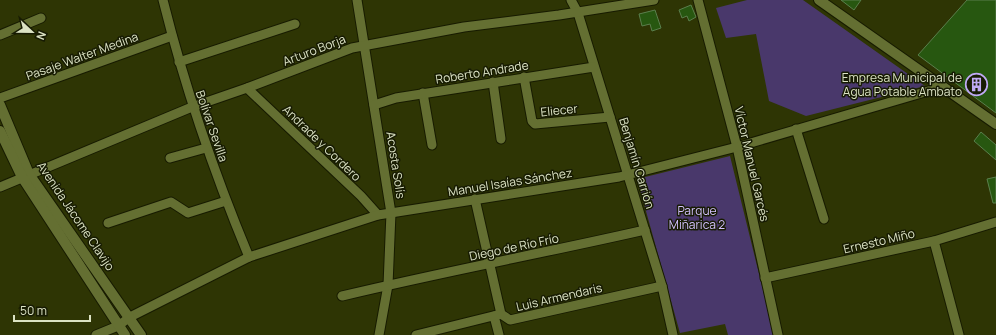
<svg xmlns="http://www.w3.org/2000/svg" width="996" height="335" font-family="Manrope,sans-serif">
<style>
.green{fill:#49386b}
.building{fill:#275710;stroke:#5a7f4d}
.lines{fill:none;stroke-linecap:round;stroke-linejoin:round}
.street-casing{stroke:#171b00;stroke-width:11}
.secondary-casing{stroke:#171b00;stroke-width:12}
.street{stroke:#646f32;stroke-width:9}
.secondary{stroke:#646f32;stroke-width:10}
.labels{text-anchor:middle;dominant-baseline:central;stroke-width:3;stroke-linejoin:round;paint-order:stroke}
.street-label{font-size:12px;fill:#dce3c4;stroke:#171b03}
.poi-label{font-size:12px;fill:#dce3c4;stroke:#171b03;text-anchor:end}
.park-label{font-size:12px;fill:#d3c1fe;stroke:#171b03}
</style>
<rect width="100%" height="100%" fill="#2e3504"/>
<g class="green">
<polygon points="747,0 803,0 925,86 806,116 769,101 756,34 726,38 716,8"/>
<polygon points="730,156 774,335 728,335 725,324 680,333 637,179"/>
</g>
<g class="building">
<polygon points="841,0 861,0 854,10"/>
<polygon points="967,0 996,0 996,113 918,55"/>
<polygon points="691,5 696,17 689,21 687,16 682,18 679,10"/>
<polygon points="655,10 661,28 652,31 650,24 642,26 639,14"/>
<polygon points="981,132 996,145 996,160 974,141"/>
<polygon points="996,177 996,203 993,203 987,179"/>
</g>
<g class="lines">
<defs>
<g id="street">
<path d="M163,0C185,88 214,173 249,257"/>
<polyline points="357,0 391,213 388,285 379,335"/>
<polyline points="571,0 578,13 662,286 673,335"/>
<polyline points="698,0 737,147 778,335"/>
<polyline points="0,35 41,18"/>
<polyline points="179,62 295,24"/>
<polyline points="524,77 532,121 535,124 610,117"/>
<polyline points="493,82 501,139"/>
<polyline points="247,88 361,196 378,215"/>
<polyline points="423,93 432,145"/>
<polyline points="0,98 172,36"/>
<polyline points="374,105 396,98 594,67"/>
<polyline points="796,129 824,219"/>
<polyline points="170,158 206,148"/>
<polyline points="0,187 192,107 247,88 352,48 464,27 559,15 654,0"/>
<polyline points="475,199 501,314"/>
<polyline points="108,223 171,202 188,213 226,201"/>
<polyline points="934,241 959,335"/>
<polyline points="765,278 934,241 996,222"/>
<path d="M342,296C442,272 544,253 645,230"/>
<polyline points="494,316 499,335"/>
<polyline points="96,335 118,326 130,317 249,257 378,215 619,177 737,147 942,87"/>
<polyline points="416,335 501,314 510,320 662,286"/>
</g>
<g id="secondary">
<polyline points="819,0 996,124"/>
<polyline points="0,105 29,174 141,335"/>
<polyline points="0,131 22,177 125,335"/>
</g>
</defs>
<use href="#street" class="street-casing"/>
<use href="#secondary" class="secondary-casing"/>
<use href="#street" class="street"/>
<use href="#secondary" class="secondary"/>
</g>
<defs>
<symbol id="building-ring" viewBox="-11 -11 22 22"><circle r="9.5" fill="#171b03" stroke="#bfa9f4" stroke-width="1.5"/><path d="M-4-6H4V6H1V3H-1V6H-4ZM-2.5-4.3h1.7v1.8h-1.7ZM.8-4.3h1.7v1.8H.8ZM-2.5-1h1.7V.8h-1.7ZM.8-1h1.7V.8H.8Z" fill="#bfa9f4"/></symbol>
</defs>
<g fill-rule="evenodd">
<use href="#building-ring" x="964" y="72" width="25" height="25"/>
</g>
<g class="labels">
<g class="street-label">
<text transform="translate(314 50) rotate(-21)">Arturo Borja</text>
<text transform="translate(82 56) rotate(-20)">Pasaje Walter Medina</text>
<text transform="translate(482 72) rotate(-9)">Roberto Andrade</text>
<text transform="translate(559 110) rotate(-6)">Eliecer</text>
<text transform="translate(212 126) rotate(71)">Bolívar Sevilla</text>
<text transform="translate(322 143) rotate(44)">Andrade y Cordero</text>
<text transform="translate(637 163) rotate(73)">Benjamín Carrión</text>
<text transform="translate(752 164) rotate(77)">Víctor Manuel Garcés</text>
<text transform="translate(396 165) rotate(81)">Acosta Solís</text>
<text transform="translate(510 182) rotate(-9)">Manuel Isaías Sánchez</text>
<text transform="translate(76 216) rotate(56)">Avenida Jácome Clavijo</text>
<text transform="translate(879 241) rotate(-13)">Ernesto Miño</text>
<text transform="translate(514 247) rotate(-12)">Diego de Río Frío</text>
<text transform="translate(559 297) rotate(-13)">Luis Armendaris</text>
</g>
<g class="poi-label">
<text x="962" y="77">Empresa Municipal de<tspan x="962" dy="14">Agua Potable Ambato</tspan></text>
</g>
<g class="park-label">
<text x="697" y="210">Parque<tspan x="697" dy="14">Miñarica 2</tspan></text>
</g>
</g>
<g transform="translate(32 32) rotate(112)" stroke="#171b03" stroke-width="3" paint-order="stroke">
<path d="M0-3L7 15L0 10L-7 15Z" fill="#dce3c4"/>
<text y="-6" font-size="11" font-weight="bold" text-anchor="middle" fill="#dce3c4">N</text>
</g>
<path d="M14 315v6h76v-6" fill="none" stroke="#dce3c4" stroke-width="2"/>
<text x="20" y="315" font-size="12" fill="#dce3c4" stroke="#171b03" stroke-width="3" paint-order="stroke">50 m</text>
</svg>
